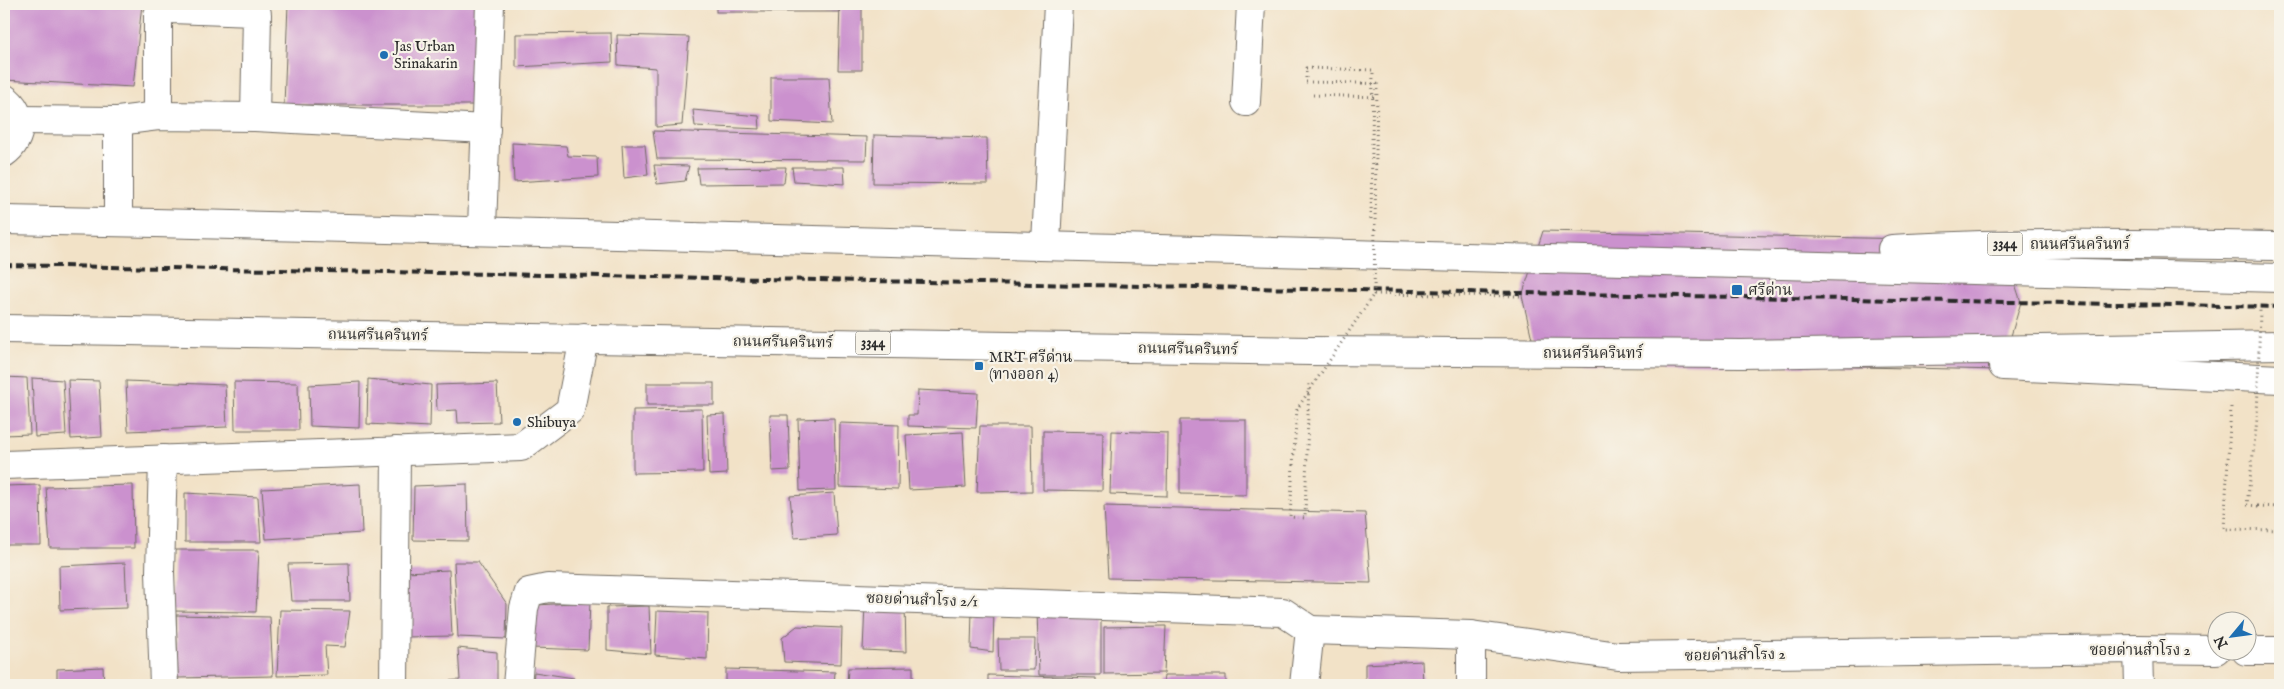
<svg xmlns="http://www.w3.org/2000/svg" width="2284" height="689" font-family="'IM FELL English','Noto Serif Thai',serif">
<style>
.building{fill:#cb91ce}
.lines{fill:none;stroke-linecap:round;stroke-linejoin:round}
.minor-casing{stroke:#716b62;stroke-width:30}
.major-casing{stroke:#716b62;stroke-width:30}
.path{stroke:#716b62;stroke-width:3;stroke-dasharray:1 4;stroke-linecap:butt}
.minor{stroke:#fff;stroke-width:28}
.major{stroke:#fff;stroke-width:28}
.rail{stroke:#2b2b2b;stroke-width:4;stroke-dasharray:8 4;stroke-linecap:butt}
.path-bridge{stroke:#716b62;stroke-width:3;stroke-dasharray:1 4;stroke-linecap:butt}
.poi-dot{fill:#1f6fb2;stroke:#f7f3e8;stroke-width:2}
.labels{text-anchor:middle;dominant-baseline:central;stroke-width:4.5;stroke-linejoin:round;paint-order:stroke}
.shield{fill:#f7f3e8;stroke:#686764;stroke-width:1}
.shield-label{font-size:14px;font-weight:bold;fill:#2b2b2b}
.poi-label{font-size:15px;fill:#2b2b2b;stroke:#f7f3e8;text-anchor:start}
.street-label{font-size:15px;fill:#2b2b2b;stroke:#f7f3e8}
</style>
<rect width="100%" height="100%" fill="#f7f3e8"/>
<filter id="ink" filterUnits="userSpaceOnUse"><feTurbulence type="fractalNoise" baseFrequency=".02" numOctaves="2"/><feDisplacementMap in="SourceGraphic" scale="10" xChannelSelector="R" yChannelSelector="G"/><feConvolveMatrix kernelMatrix="1 2 1 2 8 2 1 2 1" color-interpolation-filters="sRGB"/></filter>
<filter id="wash" filterUnits="userSpaceOnUse"><feTurbulence type="fractalNoise" baseFrequency=".0096" numOctaves="4" result="noise"/><feDisplacementMap in="SourceGraphic" scale="20" xChannelSelector="R" yChannelSelector="G"/><feGaussianBlur stdDeviation="1.12" result="paint"/><feColorMatrix in="noise" values="0 0 0 0 0 0 0 0 0 0 0 0 0 0 0 0 0 1.4 0 .05"/><feComposite in="paint" operator="in"/></filter>
<g filter="url(#wash)">
<rect width="100%" height="100%" fill="#f2e2c7"/>
<g id="blocks">
<g class="building">
<polygon points="4,4 142,4 133,87 4,80"/>
<polygon points="288,4 483,4 480,105 284,105"/>
<rect x="716" y="4" width="123" height="8"/>
<polygon points="840,4 862,4 862,70 838,70"/>
<polygon points="611,33 612,62 516,67 516,34"/>
<polygon points="617,35 689,37 682,125 656,127 656,68 618,65"/>
<polygon points="771,77 829,77 832,124 771,121"/>
<polygon points="693,110 759,116 760,129 695,126"/>
<polygon points="653,131 867,137 866,160 657,159"/>
<polygon points="874,135 987,138 988,184 873,183"/>
<polygon points="512,143 566,146 568,156 597,157 598,177 514,182"/>
<polygon points="622,145 645,145 648,175 624,178"/>
<polygon points="654,165 689,166 685,181 657,184"/>
<polygon points="786,167 784,183 699,184 697,168"/>
<polygon points="792,167 844,167 845,184 794,181"/>
<polygon points="1543,231 2001,241 2021,302 2001,370 1537,360 1522,296"/>
<polygon points="4,377 27,378 30,434 4,435"/>
<polygon points="32,378 63,380 66,435 35,437"/>
<polygon points="368,379 431,385 430,427 367,424"/>
<polygon points="68,380 99,381 102,437 71,439"/>
<polygon points="126,381 225,385 227,427 128,431"/>
<polygon points="234,382 298,383 299,430 235,430"/>
<polygon points="360,382 359,428 310,426 309,385"/>
<polygon points="497,383 499,422 458,423 457,410 437,411 436,385"/>
<rect x="647" y="383" width="67" height="22"/>
<polygon points="918,390 978,393 976,428 908,426 908,415 917,415"/>
<polygon points="702,409 703,472 633,473 633,410"/>
<polygon points="725,414 727,474 709,475 707,415"/>
<polygon points="770,415 788,415 790,470 772,471"/>
<polygon points="834,418 836,490 800,491 798,419"/>
<polygon points="1180,420 1246,420 1246,495 1180,494"/>
<polygon points="840,423 899,425 898,489 839,487"/>
<polygon points="980,426 1031,426 1032,491 977,492"/>
<polygon points="1043,431 1103,432 1102,491 1043,490"/>
<polygon points="1112,431 1168,433 1167,496 1110,494"/>
<polygon points="963,432 966,487 909,490 906,435"/>
<polygon points="360,484 362,533 266,539 262,489"/>
<polygon points="467,484 468,541 413,540 414,486"/>
<polygon points="40,485 41,545 4,545 4,486"/>
<polygon points="133,485 134,548 50,548 46,487"/>
<polygon points="185,493 258,497 261,542 185,542"/>
<polygon points="834,493 837,535 794,538 790,496"/>
<polygon points="1104,506 1365,513 1371,583 1108,578"/>
<polygon points="174,550 259,550 256,612 171,611"/>
<polygon points="454,562 478,562 507,604 506,639 458,637"/>
<polygon points="125,563 127,608 60,610 59,566"/>
<polygon points="349,563 350,601 291,601 288,564"/>
<polygon points="449,570 452,636 405,637 405,572"/>
<polygon points="590,602 588,650 532,648 536,605"/>
<polygon points="905,603 906,652 863,650 865,605"/>
<polygon points="649,606 651,654 607,650 607,607"/>
<polygon points="994,608 993,652 971,649 972,609"/>
<polygon points="280,610 350,611 345,647 325,646 327,675 277,676"/>
<polygon points="1037,610 1101,611 1101,675 1039,675"/>
<polygon points="657,611 708,613 707,659 655,655"/>
<polygon points="176,615 270,617 273,676 178,678"/>
<polygon points="797,626 842,628 841,664 784,662 782,638"/>
<polygon points="1166,626 1164,673 1104,674 1104,627"/>
<polygon points="998,639 1035,639 1034,670 999,670"/>
<polygon points="458,648 497,652 497,685 409,685 409,683 460,680"/>
<polygon points="1422,661 1423,685 1365,685 1365,664"/>
<polygon points="103,667 104,685 57,685 57,669"/>
<polygon points="913,667 913,685 847,685 848,668"/>
<polygon points="726,669 835,672 834,685 726,685"/>
<polygon points="534,672 574,678 573,685 533,685"/>
<polygon points="988,675 1096,678 1096,685 988,685"/>
<polygon points="1164,675 1226,675 1226,685 1163,685"/>
<polygon points="272,682 272,685 227,685 227,684"/>
<polygon points="348,683 348,685 285,685 285,684"/>
</g>
</g>
</g>
<g filter="url(#ink)">
<use href="#blocks" fill-opacity="0" stroke="#716b62" stroke-width="1"/>
<g class="lines">
<defs>
<g id="minor">
<path d="M4,98C25,112 23,140 4,153"/>
<polyline points="1246,102 1251,4"/>
<polyline points="158,116 158,15 163,9 171,9 254,12 257,14 255,117"/>
<polyline points="19,120 118,121 158,116 255,117 486,129"/>
<polyline points="118,222 118,121"/>
<polyline points="482,228 490,4"/>
<polyline points="1046,243 1058,4"/>
<polyline points="163,459 160,572 164,685"/>
<polyline points="4,465 521,447 570,410 584,338"/>
<polyline points="2138,649 2139,685"/>
<polyline points="2246,651 2280,651"/>
<polyline points="394,685 396,451"/>
<polyline points="517,685 524,608 529,592 548,588 1283,612 1310,630"/>
<polyline points="1304,685 1310,630 1471,635 1618,656 2138,649 2216,650"/>
<polyline points="1471,685 1471,635"/>
</g>
<g id="major">
<path d="M4,220C763,235 1522,253 2280,278"/>
<path d="M1892,249C2021,241 2151,244 2280,246"/>
<polyline points="4,329 1310,351 1742,354 2280,345"/>
<polyline points="2003,366 2280,379"/>
</g>
</defs>
<use href="#minor" class="minor-casing"/>
<use href="#major" class="major-casing"/>
<g class="path">
<polyline points="1362,83 1306,82 1306,68 1373,70 1371,220"/>
<polyline points="2231,407 2224,529 2280,530"/>
<polyline points="1293,465 1290,517 1305,518 1309,381"/>
<polyline points="2258,506 2280,507"/>
</g>
<use href="#minor" class="minor"/>
<use href="#major" class="major"/>
<polyline class="rail" points="4,265 2280,307"/>
<g class="path-bridge">
<polyline points="1362,83 1377,84 1374,294 1522,296"/>
<polyline points="1313,95 1377,97"/>
<polyline points="1293,465 1297,409 1374,294"/>
<polyline points="2258,506 2247,505 2257,420 2260,310"/>
</g>
</g>
</g>
<g class="poi-dot">
<circle cx="384" cy="55" r="5"/>
<rect x="1731" y="284" width="12" height="12" rx="2.5"/>
<rect x="974" y="361" width="10" height="10" rx="2.5"/>
<circle cx="517" cy="422" r="5"/>
</g>
<g class="labels">
<g class="shield">
<rect x="1987.5" y="232.5" width="35" height="23" rx="4"/>
<rect x="855.5" y="331.5" width="35" height="23" rx="4"/>
</g>
<g class="shield-label">
<text x="2005" y="244">3344</text>
<text x="873" y="343">3344</text>
</g>
<g class="poi-label">
<text x="394" y="46">Jas Urban<tspan x="394" dy="17">Srinakarin</tspan></text>
<text x="1748" y="290">ศรีด่าน</text>
<text x="989" y="357">MRT ศรีด่าน<tspan x="989" dy="17">(ทางออก 4)</tspan></text>
<text x="527" y="422">Shibuya</text>
</g>
<g class="street-label">
<text x="2080" y="244">ถนนศรีนครินทร์</text>
<text transform="translate(378 335) rotate(1)">ถนนศรีนครินทร์</text>
<text transform="translate(783 342) rotate(1)">ถนนศรีนครินทร์</text>
<text transform="translate(1188 349) rotate(1)">ถนนศรีนครินทร์</text>
<text x="1593" y="353">ถนนศรีนครินทร์</text>
<text transform="translate(922 600) rotate(2)">ซอยด่านสำโรง 2/1</text>
<text x="2140" y="650">ซอยด่านสำโรง 2</text>
<text transform="translate(1735 655) rotate(-1)">ซอยด่านสำโรง 2</text>
</g>
</g>
<rect width="2284" height="689" fill="none" stroke="#f7f3e8" stroke-width="20"/>
<g transform="translate(2232 636) rotate(241)"><circle r="24" fill="#f7f3e8" stroke="#a5a39c"/>
<path d="M0-4L9 19L0 12L-9 19Z" fill="#1f6fb2"/>
<text y="-8" font-size="14" font-weight="bold" text-anchor="middle" fill="#2b2b2b">N</text>
</g>
</svg>
